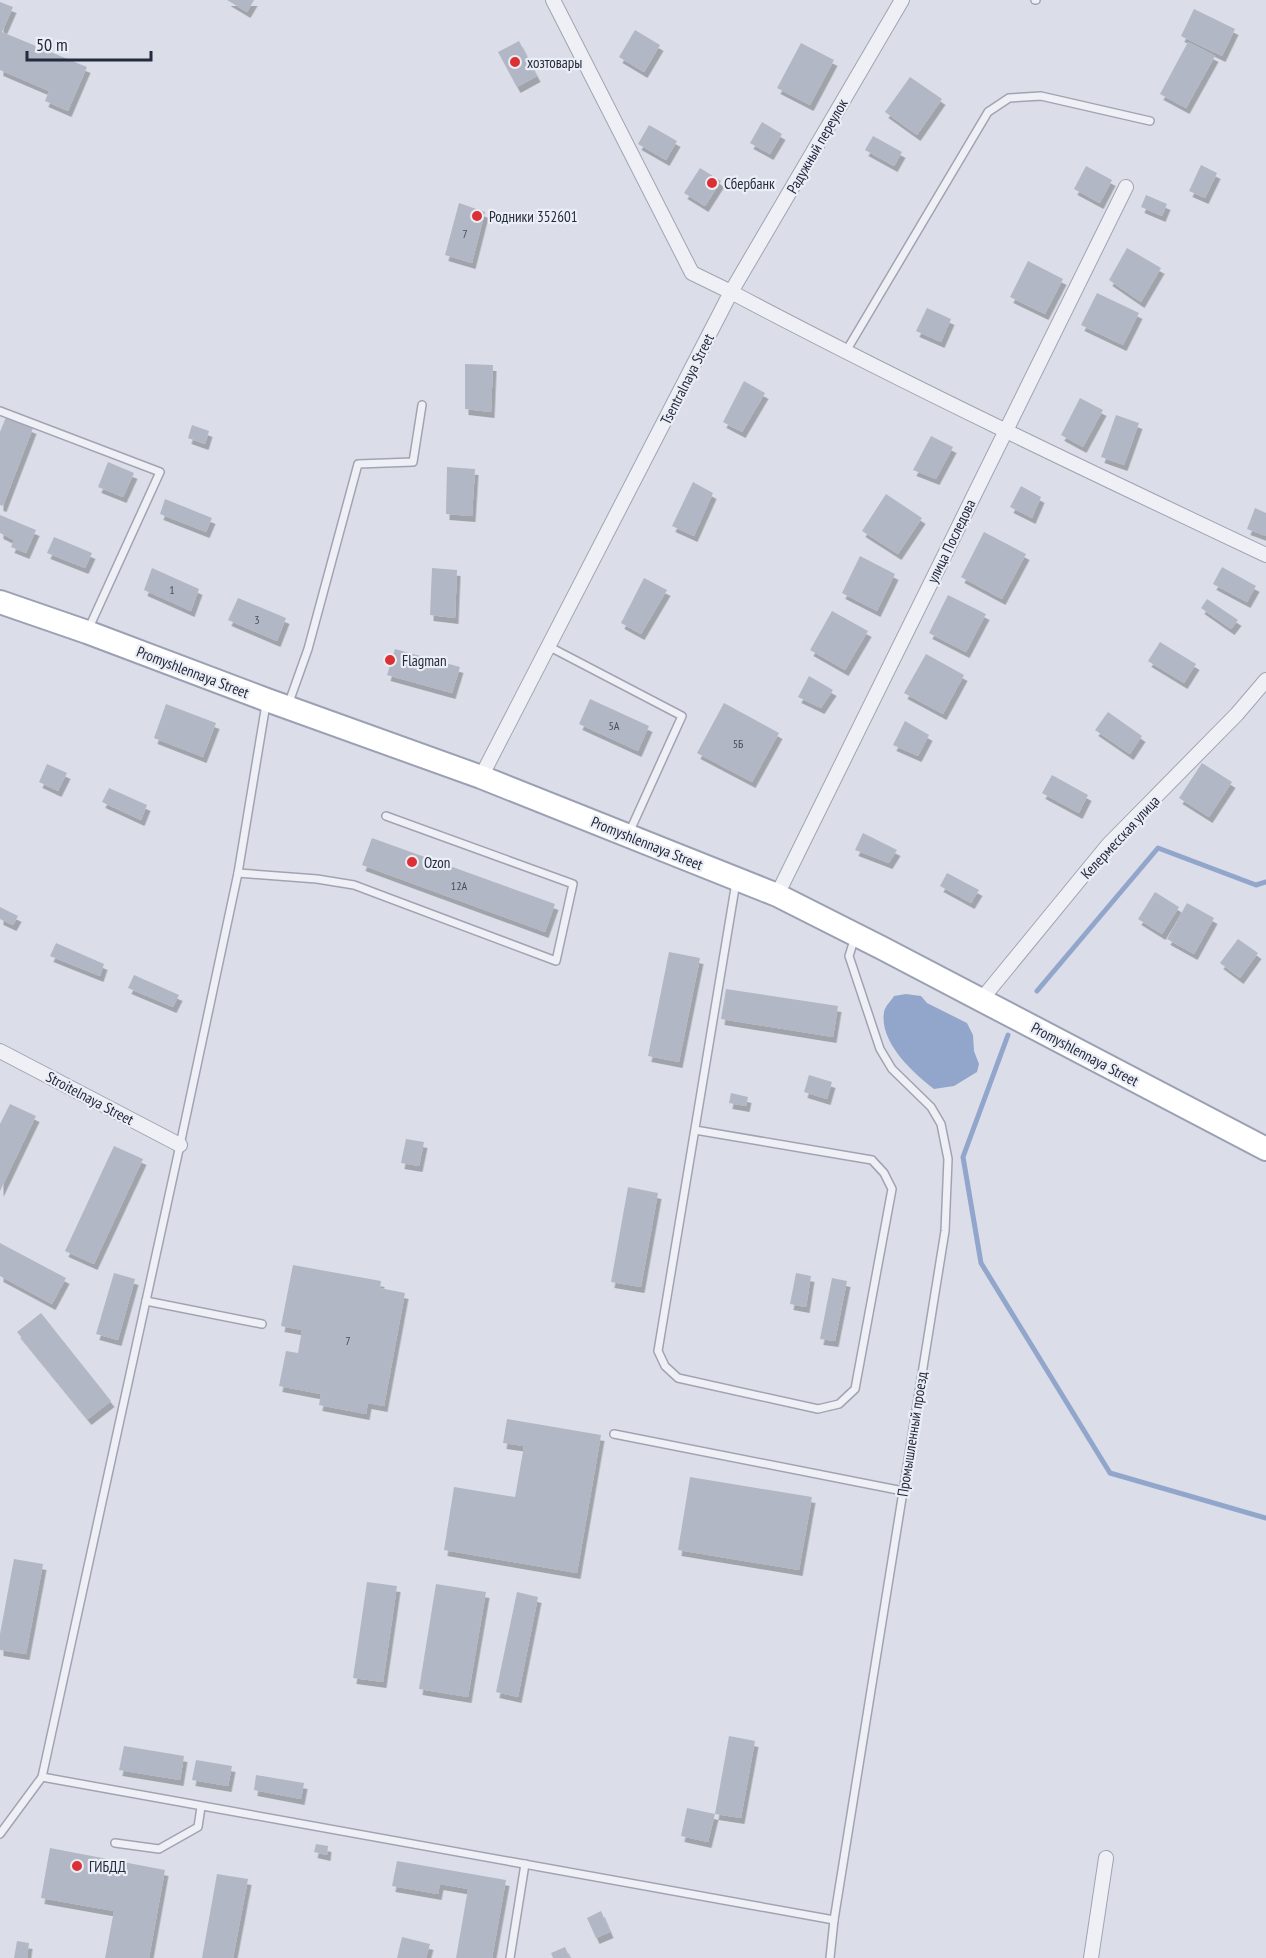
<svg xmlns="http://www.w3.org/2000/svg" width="1266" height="1958" font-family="'PT Sans Narrow',sans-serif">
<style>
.water{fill:#92a6cc}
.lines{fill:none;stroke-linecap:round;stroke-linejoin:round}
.stream{stroke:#92a6cc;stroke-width:5}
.building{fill:#b2b7c5;filter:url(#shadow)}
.service-casing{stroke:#a0a4b2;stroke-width:10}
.minor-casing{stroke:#a0a4b2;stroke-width:16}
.primary-casing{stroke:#9aa1b4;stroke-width:26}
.service{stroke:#eef0f5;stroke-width:7}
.minor{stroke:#eef0f5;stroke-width:14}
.primary{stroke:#fff;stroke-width:22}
.poi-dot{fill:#dc3134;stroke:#ebeef5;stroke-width:2}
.labels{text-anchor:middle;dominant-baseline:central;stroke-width:4.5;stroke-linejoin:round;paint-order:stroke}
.number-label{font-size:12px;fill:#484d60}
.poi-label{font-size:15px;fill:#242a3f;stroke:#ebeef5;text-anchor:start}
.street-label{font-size:15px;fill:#242a3f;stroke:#ebeef5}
</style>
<defs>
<filter id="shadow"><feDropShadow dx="3.5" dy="6" stdDeviation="0" flood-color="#0004"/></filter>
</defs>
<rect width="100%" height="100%" fill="#dbdee8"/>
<path class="water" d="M906,994L921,996L927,1003L967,1023L973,1035L974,1051L979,1064L977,1072L954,1086L934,1089C913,1073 879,1042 884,1012C885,1006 891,1001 894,996Z"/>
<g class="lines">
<g class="stream">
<polyline points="1037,991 1158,848 1256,885 1266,882"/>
<polyline points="1008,1035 963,1157 981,1263 1110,1473 1266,1518"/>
</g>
</g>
<g class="building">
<polygon points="227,0 254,0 247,12"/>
<polygon points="0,2 13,7 2,32 87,67 68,111 45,101 49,91 0,70"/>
<polygon points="1194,9 1235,29 1222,56 1181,36"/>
<polygon points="635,30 660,45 644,72 619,57"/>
<polygon points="519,41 537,76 517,87 498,52"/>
<polygon points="1188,42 1215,56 1186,108 1160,94"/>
<polygon points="801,43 834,60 810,105 777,88"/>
<polygon points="910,77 942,99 917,135 885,112"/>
<polygon points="762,122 782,134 770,154 750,143"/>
<polygon points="649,125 677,141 666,160 638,144"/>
<polygon points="873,136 902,152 894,166 865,150"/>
<polygon points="1201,165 1217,173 1205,198 1189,191"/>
<polygon points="1086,166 1112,180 1100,203 1074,189"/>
<polygon points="700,168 721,181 705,206 684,193"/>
<polygon points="1146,195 1167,204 1162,216 1141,207"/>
<polygon points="459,203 485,212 472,263 445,255"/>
<polygon points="1127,248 1161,268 1141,302 1109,280"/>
<polygon points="1028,261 1063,279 1045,314 1010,297"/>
<polygon points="1097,293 1139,313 1123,345 1081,325"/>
<polygon points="927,308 951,319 941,342 916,331"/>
<polygon points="465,364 493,365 491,412 465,409"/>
<polygon points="744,381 765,393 742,432 723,422"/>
<polygon points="1080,398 1103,410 1083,447 1061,435"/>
<polygon points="1116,415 1139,423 1124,465 1101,457"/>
<polygon points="6,417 33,428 3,506 0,505 0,432"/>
<polygon points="192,425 209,431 205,444 188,438"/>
<polygon points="931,436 953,447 936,479 913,470"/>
<polygon points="108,462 134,473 123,497 98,487"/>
<polygon points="447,467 475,469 472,516 446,514"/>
<polygon points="693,482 713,493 694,536 672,526"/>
<polygon points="1021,486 1041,497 1032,518 1010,507"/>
<polygon points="886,494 922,518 898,554 862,531"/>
<polygon points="165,499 212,518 206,532 160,514"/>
<polygon points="1255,508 1266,513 1266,536 1247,529"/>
<polygon points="0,515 36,530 26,553 11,547 14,540 0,533"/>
<polygon points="984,532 1026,554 1002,599 961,577"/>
<polygon points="54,537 92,553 85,568 47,553"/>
<polygon points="860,556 895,574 877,611 842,593"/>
<polygon points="1222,567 1256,586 1247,602 1213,584"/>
<polygon points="152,568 199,589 191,611 144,590"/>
<polygon points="432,568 457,570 455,618 430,615"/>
<polygon points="644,578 667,590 641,634 621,623"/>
<polygon points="948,595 986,614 966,652 929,633"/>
<polygon points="238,598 286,618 277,641 228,620"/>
<polygon points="1207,599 1238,620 1231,629 1201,608"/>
<polygon points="832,611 868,631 845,670 810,650"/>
<polygon points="1160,642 1196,664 1184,683 1148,661"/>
<polygon points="395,649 460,667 452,693 387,675"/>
<polygon points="926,654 964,675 943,714 904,693"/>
<polygon points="809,676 833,690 821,708 798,697"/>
<polygon points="590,699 649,726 638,751 579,724"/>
<polygon points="724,703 779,733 752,782 697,753"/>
<polygon points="166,704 216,723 203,757 154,738"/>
<polygon points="1108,712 1142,736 1130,754 1095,730"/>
<polygon points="905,721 929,735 918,756 893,745"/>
<polygon points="1202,763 1232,782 1209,817 1179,798"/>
<polygon points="47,764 67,773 58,791 39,782"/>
<polygon points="1052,775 1088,795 1079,813 1042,793"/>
<polygon points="109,788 147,805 141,820 102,802"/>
<polygon points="863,833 897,850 889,863 855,850"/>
<polygon points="372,838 555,904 545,932 362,865"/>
<polygon points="947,873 979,890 971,903 940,886"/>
<polygon points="1155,892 1179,907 1162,934 1138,919"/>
<polygon points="1187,903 1214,918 1194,954 1167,939"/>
<polygon points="0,907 18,916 13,925 0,919"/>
<polygon points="1238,939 1258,953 1240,978 1220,963"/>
<polygon points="56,943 104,964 100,976 50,956"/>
<polygon points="669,952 700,958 679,1062 648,1056"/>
<polygon points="134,975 179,995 173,1007 128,988"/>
<polygon points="726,989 838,1006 833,1037 721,1019"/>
<polygon points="809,1075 832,1082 827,1099 804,1092"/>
<polygon points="731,1093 748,1097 746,1106 729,1103"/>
<polygon points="10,1104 36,1116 0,1191 0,1124"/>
<polygon points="406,1139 424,1142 419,1166 401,1163"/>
<polygon points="114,1146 143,1159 94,1264 65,1251"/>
<polygon points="628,1187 658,1193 641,1287 611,1282"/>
<polygon points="0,1243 66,1278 52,1304 0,1276"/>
<polygon points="293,1265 381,1281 380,1288 405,1293 384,1406 368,1403 366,1414 319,1405 321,1394 279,1386 286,1351 298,1353 302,1330 281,1326"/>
<polygon points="114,1273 135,1279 118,1340 96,1334"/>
<polygon points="796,1273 811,1276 806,1307 790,1304"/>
<polygon points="832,1278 847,1281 835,1341 820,1339"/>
<polygon points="41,1313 111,1401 88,1419 17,1332"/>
<polygon points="507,1419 601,1435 577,1573 444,1550 454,1487 515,1497 524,1446 503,1443"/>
<polygon points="690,1477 812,1497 799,1570 678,1550"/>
<polygon points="14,1559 43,1564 26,1654 0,1650 0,1634"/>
<polygon points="367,1582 397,1586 383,1682 353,1678"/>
<polygon points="436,1584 486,1592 468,1697 419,1689"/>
<polygon points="517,1592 538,1597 518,1697 496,1692"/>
<polygon points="729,1736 755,1741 741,1818 715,1814 708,1842 681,1836 687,1808 715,1814"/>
<polygon points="124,1746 184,1756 180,1780 119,1770"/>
<polygon points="196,1760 232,1766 228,1786 192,1780"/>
<polygon points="256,1775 304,1783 301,1799 254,1790"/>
<polygon points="316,1844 328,1846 327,1855 314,1852"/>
<polygon points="50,1848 165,1870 149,1958 105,1958 114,1911 41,1898"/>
<polygon points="397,1861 506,1880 492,1958 456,1958 468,1889 440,1884 438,1894 392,1886"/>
<polygon points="217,1874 248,1879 233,1958 202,1958"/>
<polygon points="601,1911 610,1932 596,1938 587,1918"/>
<polygon points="402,1937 430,1944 426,1958 397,1958"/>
<polygon points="17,1941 29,1943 27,1958 14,1958"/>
<polygon points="565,1947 570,1958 553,1958 551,1953"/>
</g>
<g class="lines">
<defs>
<g id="service">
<polyline points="1035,0 1036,0"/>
<polyline points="845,353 988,112 1009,98 1041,96 1150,121"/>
<polyline points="0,411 160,472 88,630"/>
<polyline points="548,646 682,716 629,833"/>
<polyline points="288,705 308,649 358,464 413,462 422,405"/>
<polyline points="238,873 317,879 354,885 556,961 573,884 386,816"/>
<polyline points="695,1130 872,1160 884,1173 892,1189 855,1389 839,1404 818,1409 678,1378 665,1366 658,1351 736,882"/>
<polyline points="146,1301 262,1324"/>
<polyline points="614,1434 903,1491"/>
<polyline points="42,1777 834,1920"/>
<polyline points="0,1834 42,1777 180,1145 238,873 266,704"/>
<polyline points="115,1843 159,1849 198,1827 201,1807"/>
<polyline points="510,1958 525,1864"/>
<polyline points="830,1958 834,1920 945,1231 948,1159 941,1124 931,1107 892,1069 880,1049 849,956 855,937"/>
</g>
<g id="minor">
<path d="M902,0L731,292C907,385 1086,470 1266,555"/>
<polyline points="481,777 731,292 692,273 553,0"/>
<polyline points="777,895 1126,187"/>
<polyline points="981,1000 1108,845 1237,714 1266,680"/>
<polyline points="0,1051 180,1145"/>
<polyline points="1091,1958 1106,1858"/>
</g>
<polyline id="primary" points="0,602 87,632 267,700 481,777 777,895 882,948 1266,1149"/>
</defs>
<use href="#service" class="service-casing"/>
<use href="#minor" class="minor-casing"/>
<use href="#primary" class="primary-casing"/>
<use href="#service" class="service"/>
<use href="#minor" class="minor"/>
<use href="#primary" class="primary"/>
</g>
<g class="poi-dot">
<circle cx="515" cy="62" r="6"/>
<circle cx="712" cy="183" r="6"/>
<circle cx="477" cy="216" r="6"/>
<circle cx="390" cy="660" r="6"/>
<circle cx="412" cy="862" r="6"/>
<circle cx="77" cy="1866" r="6"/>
</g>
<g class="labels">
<g class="number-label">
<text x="465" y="233">7</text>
<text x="172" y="589">1</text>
<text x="257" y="619">3</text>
<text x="614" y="725">5А</text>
<text x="738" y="743">5Б</text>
<text x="459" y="885">12А</text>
<text x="348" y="1340">7</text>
</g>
<g class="poi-label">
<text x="527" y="62">хозтовары</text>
<text x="724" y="183">Сбербанк</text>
<text x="489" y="216">Родники 352601</text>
<text x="402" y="660">Flagman</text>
<text x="424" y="862">Ozon</text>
<text x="89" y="1866">ГИБДД</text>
</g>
<g class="street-label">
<text transform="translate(817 146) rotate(-60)">Радужный переулок</text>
<text transform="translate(687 379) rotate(-63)">Tsentralnaya Street</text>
<text transform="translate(951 541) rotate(-64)">улица Последова</text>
<text transform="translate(193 672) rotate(21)">Promyshlennaya Street</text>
<text transform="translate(1120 837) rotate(-47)">Келермесская улица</text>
<text transform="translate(647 843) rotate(22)">Promyshlennaya Street</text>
<text transform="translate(1085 1054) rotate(28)">Promyshlennaya Street</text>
<text transform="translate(90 1098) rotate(28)">Stroitelnaya Street</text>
<text transform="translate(912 1434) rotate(-81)">Промышленный проезд</text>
</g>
</g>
<path d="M27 51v9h124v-9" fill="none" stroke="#242a3f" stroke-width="3"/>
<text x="36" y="51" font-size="18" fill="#242a3f" stroke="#ebeef5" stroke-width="4.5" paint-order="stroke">50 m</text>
</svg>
